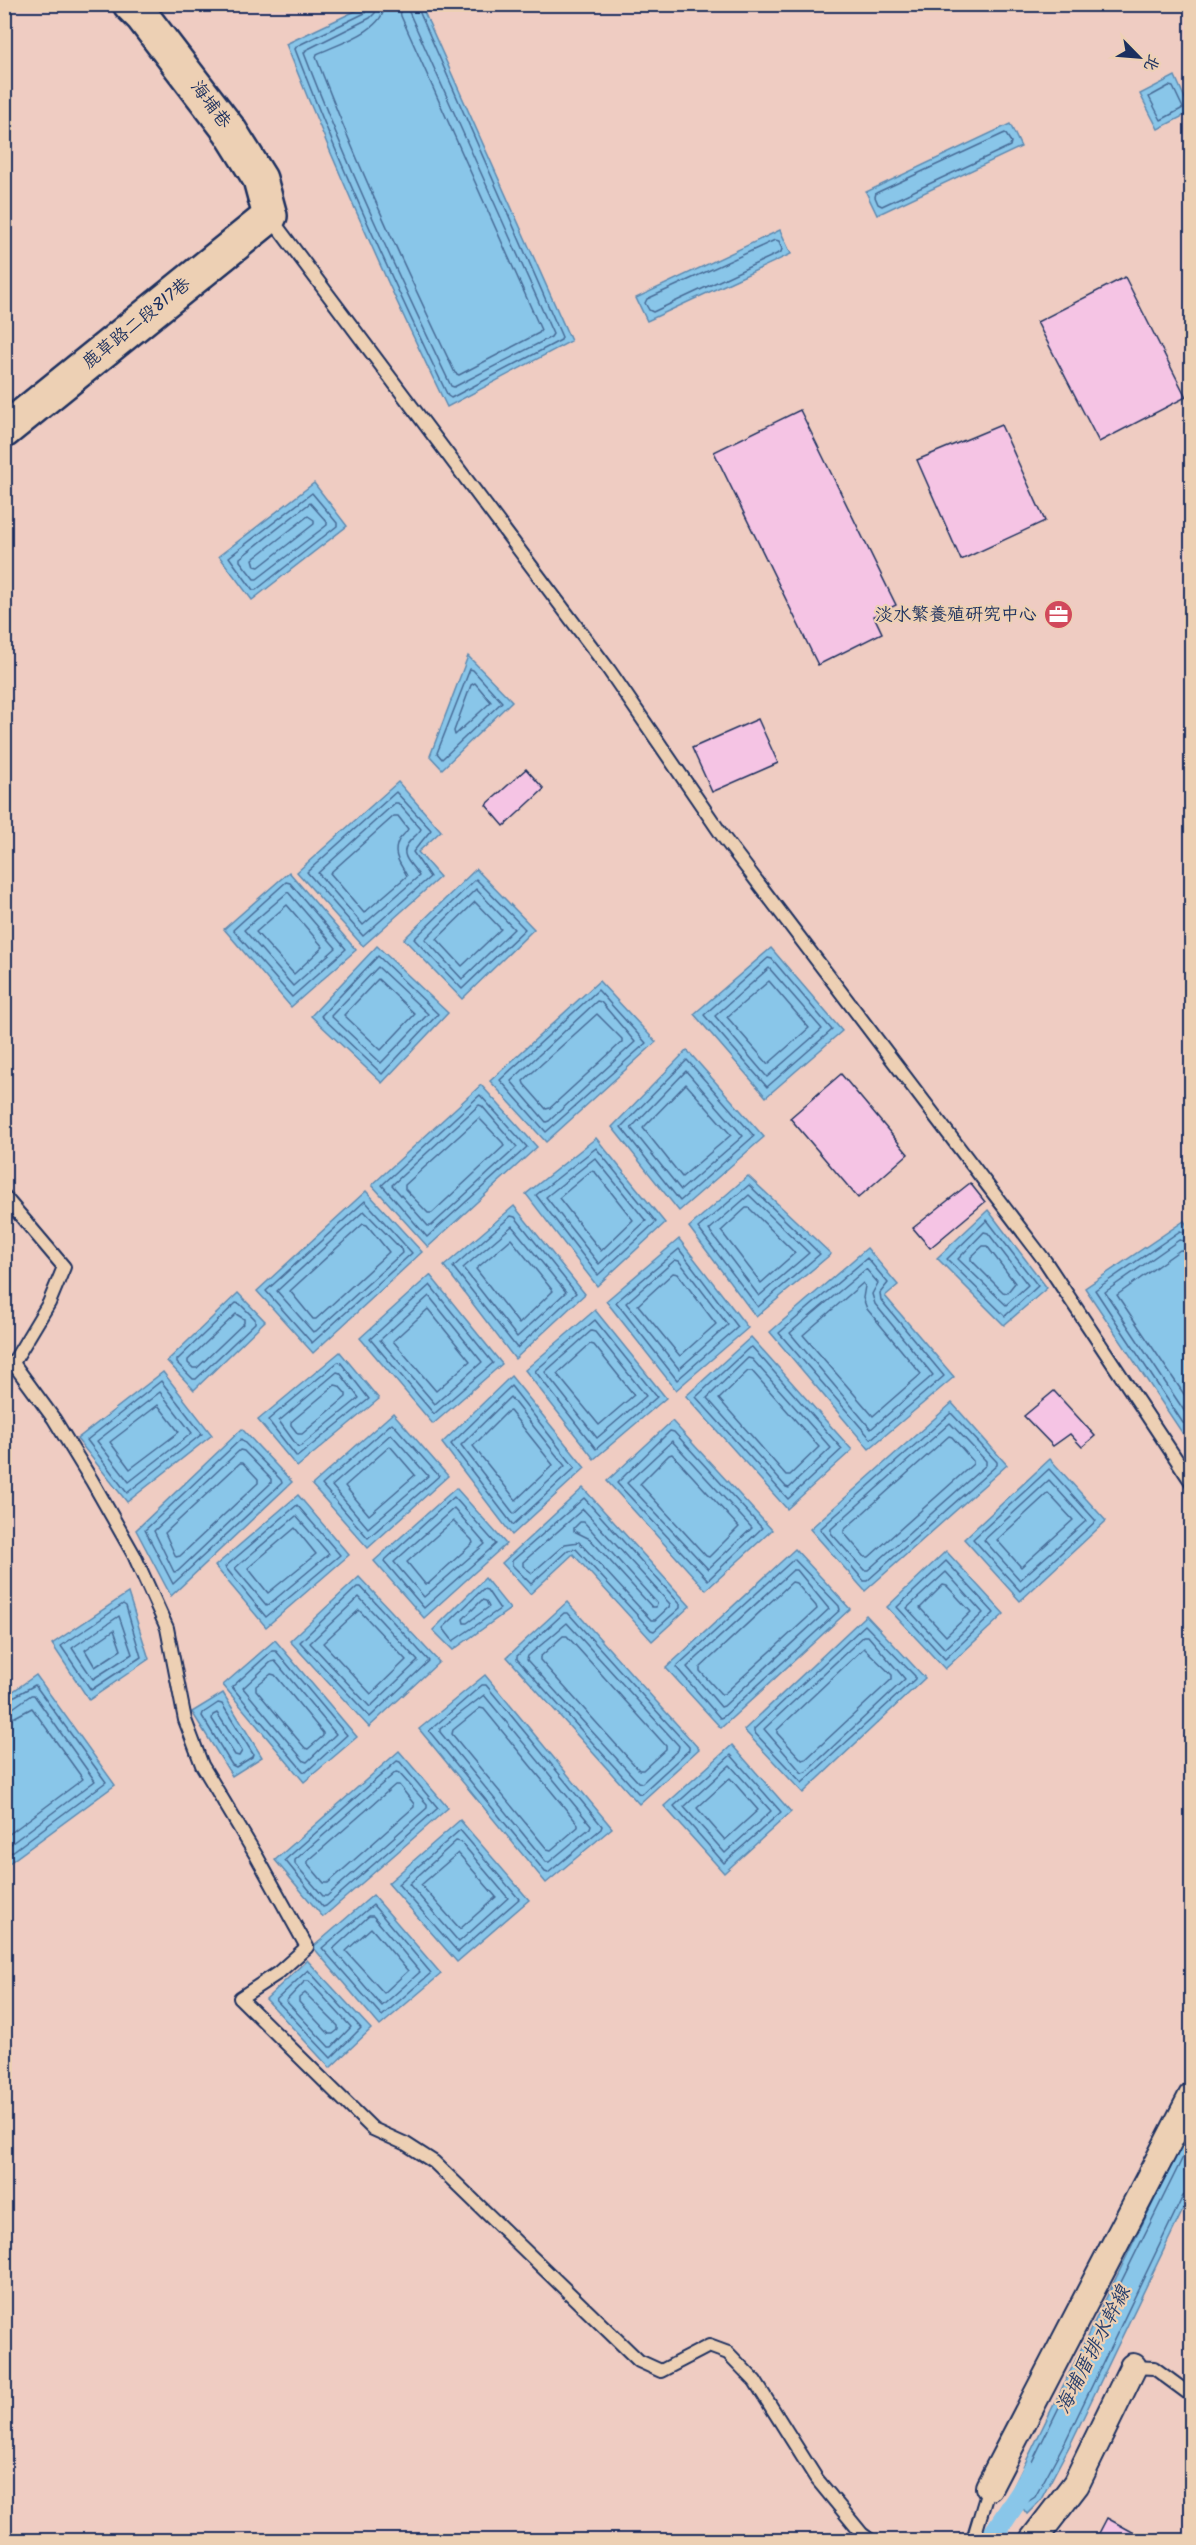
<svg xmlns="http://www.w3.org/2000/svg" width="1196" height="2545" font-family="Kalam,'LXGW WenKai TC',sans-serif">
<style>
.water{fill:#89c6e9;stroke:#5d8ab1;stroke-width:1.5}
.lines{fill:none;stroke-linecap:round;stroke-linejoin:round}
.shore{stroke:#476b96;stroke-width:1.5}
.canal{stroke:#89c6e9;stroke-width:22}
.building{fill:#f5c4e4;stroke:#1b2f5e;stroke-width:1.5}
.lane-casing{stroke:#1b2f5e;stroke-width:16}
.street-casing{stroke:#1b2f5e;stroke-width:30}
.secondary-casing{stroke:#1b2f5e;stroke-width:38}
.lane{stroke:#edd0b4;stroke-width:12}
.street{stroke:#edd0b4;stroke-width:26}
.secondary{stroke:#edd0b4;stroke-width:33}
.labels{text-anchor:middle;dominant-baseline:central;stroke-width:4.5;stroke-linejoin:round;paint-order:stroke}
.street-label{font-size:18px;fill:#1b2f5e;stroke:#edd0b4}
.poi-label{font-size:18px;fill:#1b2f5e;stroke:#edd0b4;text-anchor:end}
.water-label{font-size:20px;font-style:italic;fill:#263e6c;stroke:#edd0b4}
</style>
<rect width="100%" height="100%" fill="#efccc2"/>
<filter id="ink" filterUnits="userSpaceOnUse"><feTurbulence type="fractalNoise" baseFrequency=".0167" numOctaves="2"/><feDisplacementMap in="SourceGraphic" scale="12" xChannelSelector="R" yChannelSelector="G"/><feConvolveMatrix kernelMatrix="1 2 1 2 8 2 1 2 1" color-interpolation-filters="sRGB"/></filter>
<g filter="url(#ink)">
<g class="water">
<path d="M368,5H421L571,341L447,407C389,288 335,167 286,44Z"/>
<polygon points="1175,76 1191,112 1158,129 1140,94"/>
<polygon points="1010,124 1021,147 877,215 866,192"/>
<polygon points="780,230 791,254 647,321 636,298"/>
<polygon points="314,483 347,526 252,600 219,556"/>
<polygon points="468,656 512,701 442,769 430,756"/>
<polygon points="398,782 441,831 418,852 440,877 363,946 297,872"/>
<polygon points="476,869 534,929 462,999 404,939"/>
<polygon points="289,872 356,950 291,1007 224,929"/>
<polygon points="377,946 448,1013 382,1083 311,1016"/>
<polygon points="771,948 842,1031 766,1097 694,1014"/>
<polygon points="599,981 656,1042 546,1142 490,1081"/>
<polygon points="687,1050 764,1137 679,1211 612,1127"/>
<polygon points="481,1085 537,1147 428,1247 372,1185"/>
<polygon points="596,1138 665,1223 597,1286 526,1194"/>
<polygon points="748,1176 831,1254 756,1317 689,1227"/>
<polygon points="366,1191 422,1252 313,1353 257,1291"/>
<polygon points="514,1206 585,1294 515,1359 444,1266"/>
<polygon points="988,1210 1047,1288 1004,1325 937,1258"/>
<polygon points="1184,1221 1192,1232 1192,1428 1183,1434 1085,1288"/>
<polygon points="679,1239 748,1328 676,1390 606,1301"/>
<polygon points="867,1248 898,1285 885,1296 954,1377 869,1449 770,1332"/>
<polygon points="430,1275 502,1364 433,1424 360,1338"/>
<polygon points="238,1293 265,1321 194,1390 167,1361"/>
<polygon points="595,1310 666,1398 594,1459 525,1370"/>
<polygon points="751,1337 852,1450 787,1509 686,1396"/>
<polygon points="340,1352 379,1399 297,1467 258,1420"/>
<polygon points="163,1372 212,1435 127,1502 77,1439"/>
<polygon points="511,1376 585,1468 512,1535 442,1443"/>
<polygon points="952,1403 1007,1465 865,1591 810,1529"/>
<polygon points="393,1413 448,1476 368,1548 312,1485"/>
<polygon points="672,1421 772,1530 706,1590 607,1481"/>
<polygon points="242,1429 292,1482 171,1596 136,1530"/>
<polygon points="1050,1459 1106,1521 1020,1601 964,1539"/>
<polygon points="456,1488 506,1544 424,1618 374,1561"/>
<polygon points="583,1488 690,1606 652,1641 573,1554 530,1594 502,1563"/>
<polygon points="298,1495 349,1555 266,1627 215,1566"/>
<polygon points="795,1549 850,1609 721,1728 666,1668"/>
<polygon points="946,1551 1004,1614 945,1669 887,1607"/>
<polygon points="359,1577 439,1662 369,1727 290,1641"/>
<polygon points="485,1578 510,1609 453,1650 433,1630"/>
<polygon points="128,1593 149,1659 89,1700 52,1644"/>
<polygon points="567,1602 699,1749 639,1804 507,1657"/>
<polygon points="866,1615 925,1678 803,1793 744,1730"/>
<polygon points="275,1640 357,1737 304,1782 223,1685"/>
<polygon points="36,1675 115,1785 5,1866 5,1697"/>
<polygon points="485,1675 612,1828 546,1883 419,1729"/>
<polygon points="223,1693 262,1757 232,1776 192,1712"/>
<polygon points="732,1745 791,1812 724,1873 664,1806"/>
<polygon points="399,1751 448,1808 323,1917 275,1860"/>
<polygon points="460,1820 529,1900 457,1962 388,1883"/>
<polygon points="373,1895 441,1974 380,2026 313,1947"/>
<polygon points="307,1960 371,2029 330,2068 266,1999"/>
<polygon points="1191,2125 1191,2193 1071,2443 1040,2501 1027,2514 1011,2492"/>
</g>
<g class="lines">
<g class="shore">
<path d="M369,4L365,13L297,46L295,49C340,167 393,282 448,396L451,398L561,340L562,337L416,4"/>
<path d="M376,4L375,13L370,18L306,50L304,53C347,166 399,277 451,386L454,387L551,337L553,334L409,12L408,4"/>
<path d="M385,4C384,31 338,44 317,54L316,57C357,165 406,270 455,373L459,375L539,333L541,330L401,16L399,4"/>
<polygon points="1169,86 1173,87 1183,108 1161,120 1149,97"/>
<polygon points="1005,133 1011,142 1010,146 882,206 878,204 875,197 876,193"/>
<polygon points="775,240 779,241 782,249 781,252 653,312 649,310 645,303 647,299"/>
<polygon points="312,493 337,523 337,526 256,590 253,590 229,557"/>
<polygon points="310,503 327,522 327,525 257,579 254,579 240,561 240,558"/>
<polygon points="308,516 314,520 314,524 259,567 255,566 253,559"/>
<polygon points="470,669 473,670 502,702 442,759 437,753"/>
<polygon points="475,683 491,702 455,735 454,731 471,685"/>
<polygon points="396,792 431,830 413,852 430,877 363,936 307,872"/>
<path d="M395,803H398L421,829C418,835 411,838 407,845C399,857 415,867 419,876L363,925L318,873Z"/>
<path d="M394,816H398L408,829C406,833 402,836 399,840C391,855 401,864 407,876L364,913L330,873Z"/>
<polygon points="476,879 525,929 462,989 414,939"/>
<polygon points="286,882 290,883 346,949 292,997 233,930"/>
<polygon points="476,889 514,929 462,979 425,939"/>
<polygon points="288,892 336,948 293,986 244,930"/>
<polygon points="475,902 501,929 462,966 437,939"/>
<polygon points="287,905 323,947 294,974 256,932"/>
<polygon points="378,956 438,1014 382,1074 321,1016"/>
<polygon points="768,958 772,959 832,1030 767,1087 704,1015"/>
<polygon points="378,967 428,1014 381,1063 331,1016"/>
<polygon points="769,968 822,1029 767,1077 715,1016"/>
<polygon points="378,979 415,1014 381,1050 344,1015"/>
<polygon points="769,981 809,1028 768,1064 727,1017"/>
<polygon points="598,990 646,1043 546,1132 500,1080"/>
<polygon points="597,1001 601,1002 635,1042 549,1121 546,1122 511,1081"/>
<polygon points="597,1014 622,1039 622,1042 550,1108 546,1109 524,1084 523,1081"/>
<polygon points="687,1060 754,1136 680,1201 621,1127"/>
<polygon points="686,1071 743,1136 681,1190 631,1128"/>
<polygon points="686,1084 731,1135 682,1177 643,1128"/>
<polygon points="480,1095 527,1147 427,1237 382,1185"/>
<polygon points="479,1105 482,1106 517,1147 431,1226 428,1226 392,1185"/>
<polygon points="479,1118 503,1143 504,1146 432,1213 428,1213 405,1189 405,1185"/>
<polygon points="596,1148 656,1222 598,1275 536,1195"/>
<polygon points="595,1158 646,1221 599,1264 546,1197"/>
<polygon points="591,1171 595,1172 633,1220 601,1251 559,1198"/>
<polygon points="749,1185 820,1254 758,1307 698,1228"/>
<polygon points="749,1195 809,1253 759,1296 709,1230"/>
<polygon points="365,1201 412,1253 312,1343 266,1291"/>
<polygon points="749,1208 795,1253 761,1283 721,1231 746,1208"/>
<polygon points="364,1211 401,1249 402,1253 316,1331 313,1332 277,1291"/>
<polygon points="511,1216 515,1217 576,1293 517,1348 453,1267"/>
<polygon points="987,1220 1038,1286 1005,1316 947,1259"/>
<polygon points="363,1224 367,1225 389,1252 316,1319 313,1319 290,1291"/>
<polygon points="512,1226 566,1292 517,1337 463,1268"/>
<polygon points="984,1232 988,1233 1028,1285 1006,1305 958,1259"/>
<polyline points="1192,1235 1180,1231 1095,1290 1183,1423 1192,1424"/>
<polygon points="511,1239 553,1291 519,1324 476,1269"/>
<polyline points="1192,1242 1179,1240 1105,1292 1187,1415 1192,1416"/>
<polygon points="983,1246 987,1246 1015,1283 1007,1293 1003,1292 971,1260 971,1257"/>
<polygon points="679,1249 738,1327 677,1380 616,1302"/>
<polyline points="1192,1251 1180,1250 1117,1295 1192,1406"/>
<polygon points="867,1258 888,1283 880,1293 881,1300 944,1376 871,1439 779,1333"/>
<polygon points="675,1260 679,1261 728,1325 679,1369 626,1303"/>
<polygon points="866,1269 878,1283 872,1294 875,1304 933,1375 871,1429 790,1333"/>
<polygon points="673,1273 678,1274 716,1324 680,1356 638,1305"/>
<polygon points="863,1283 865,1286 863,1298 867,1309 921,1374 873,1416 803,1335"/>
<polygon points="430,1285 493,1363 434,1414 370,1339"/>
<polygon points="429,1296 482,1362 435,1404 380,1340"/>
<polygon points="236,1303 240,1304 255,1319 255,1323 196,1379 193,1379 177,1363 177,1360"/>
<polygon points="428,1309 470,1361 436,1391 393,1341"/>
<polygon points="236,1314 244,1319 244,1323 197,1368 193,1368 188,1363 188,1360"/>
<polygon points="595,1320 657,1397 596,1449 535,1371"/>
<polygon points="591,1331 595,1332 646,1396 597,1438 545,1372"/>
<polygon points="590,1344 594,1345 634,1395 599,1425 557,1374"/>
<polygon points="752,1347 842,1449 788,1499 696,1397 749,1348"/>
<polygon points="748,1358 752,1359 831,1448 789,1488 786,1487 707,1398"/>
<polygon points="338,1362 341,1363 369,1399 297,1457 268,1420"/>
<polygon points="748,1371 752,1371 819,1447 790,1475 786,1475 719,1399"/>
<polygon points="337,1372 340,1373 359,1398 301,1446 298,1447 279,1421"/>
<polygon points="161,1381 202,1434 127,1493 87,1440"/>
<polygon points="335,1385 339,1386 346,1394 346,1397 302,1434 298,1434 291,1425 291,1422"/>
<polygon points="511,1386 575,1468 513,1525 451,1444"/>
<polygon points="160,1392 192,1433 129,1482 97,1441"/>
<polygon points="510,1397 565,1466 514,1514 461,1445"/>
<polygon points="158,1405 179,1432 130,1469 110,1442"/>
<polygon points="510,1411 553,1465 516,1500 473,1446 507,1412"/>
<polygon points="951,1413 997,1462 997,1465 867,1581 864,1581 820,1529"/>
<polygon points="392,1423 439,1476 368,1538 322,1485"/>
<polygon points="950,1423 986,1461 986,1465 868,1570 864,1570 831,1533 831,1529"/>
<polygon points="670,1431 674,1432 762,1528 708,1580 617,1483"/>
<polygon points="391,1434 428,1476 368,1528 332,1486"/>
<polygon points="949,1436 952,1437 973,1461 973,1464 869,1557 865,1557 844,1533 844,1530"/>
<polygon points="241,1439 281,1480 282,1483 173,1584 145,1530"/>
<polygon points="672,1441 752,1528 708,1569 627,1483"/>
<polygon points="390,1446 415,1475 369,1515 345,1486"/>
<polygon points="240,1450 244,1451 271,1479 271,1483 178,1571 174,1572 154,1531"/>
<polygon points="672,1454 739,1527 709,1557 706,1556 640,1484 669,1455"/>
<polygon points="240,1463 243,1463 258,1479 258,1483 180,1556 176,1557 165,1533"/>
<polygon points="1049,1469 1096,1521 1020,1591 973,1539"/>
<polygon points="1049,1480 1086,1521 1020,1580 984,1540"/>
<polygon points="1048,1493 1073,1520 1021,1567 997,1540"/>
<polygon points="454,1497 496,1544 424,1608 384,1561"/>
<polygon points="584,1498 680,1604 680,1608 654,1631 651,1630 576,1549 568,1550 531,1584 512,1565 512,1561"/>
<polygon points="297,1505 340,1555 266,1617 225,1567"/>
<polygon points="454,1508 485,1544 424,1597 394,1562"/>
<polygon points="583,1509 670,1604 669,1607 655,1620 651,1620 579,1542 565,1544 532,1573 523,1566 523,1562"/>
<polygon points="296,1516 329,1554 267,1606 235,1568"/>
<polygon points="453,1521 472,1540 473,1543 428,1584 425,1584 407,1562"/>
<polygon points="580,1522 584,1522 657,1603 656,1607 652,1607 590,1539 574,1531 574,1528"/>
<polygon points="295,1528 316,1554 268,1593 248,1568"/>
<polygon points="794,1559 839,1606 840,1610 723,1717 720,1718 676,1667"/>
<polygon points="946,1561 994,1613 945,1659 897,1607"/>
<polygon points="793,1570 797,1570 829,1609 724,1706 721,1707 687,1667"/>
<polygon points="946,1572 983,1613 945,1649 907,1608"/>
<polygon points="792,1582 796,1583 816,1606 817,1609 724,1694 721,1694 700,1671 700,1668"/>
<polygon points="943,1585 947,1586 971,1612 946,1636 920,1608"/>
<polygon points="357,1587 361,1587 429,1661 370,1717 300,1642"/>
<polygon points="483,1589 487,1590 500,1609 453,1641 443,1628"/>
<polygon points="359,1597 418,1661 370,1707 310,1643"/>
<polygon points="482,1600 486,1601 489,1607 467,1623 464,1623 463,1619"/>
<polygon points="123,1604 126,1606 141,1657 91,1690 61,1646"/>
<polygon points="359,1610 406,1660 371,1694 323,1643"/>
<polygon points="564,1613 568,1613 689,1747 689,1750 641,1794 638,1793 517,1659 517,1656"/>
<polygon points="119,1616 132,1654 93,1679 72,1648"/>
<polygon points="567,1623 679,1746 678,1750 642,1783 638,1782 527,1660 528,1656"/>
<polygon points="865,1625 915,1676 915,1679 802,1783 754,1732 754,1729"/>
<polygon points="114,1630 121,1650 95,1667 85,1650"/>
<polygon points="563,1636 567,1636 666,1746 666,1749 643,1770 639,1770 540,1660 540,1657"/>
<polygon points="864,1636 868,1636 905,1679 806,1772 802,1773 764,1729"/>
<polygon points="864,1648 892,1675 892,1679 806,1759 802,1760 777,1733 777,1730"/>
<polygon points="272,1651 276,1651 347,1735 306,1772 303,1771 232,1687"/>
<polygon points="275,1661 336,1734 307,1762 304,1761 243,1688 271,1662"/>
<polygon points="271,1674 275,1675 323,1733 323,1736 308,1749 305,1748 256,1690 256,1686"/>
<polygon points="482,1685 486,1685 602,1826 601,1829 548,1873 545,1872 429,1731"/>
<polygon points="484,1695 591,1825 590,1828 549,1862 546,1862 440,1732 440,1729"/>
<polyline points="4,1702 35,1685 106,1782 4,1858"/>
<polygon points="218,1703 222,1704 253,1754 252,1757 236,1767 232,1765 202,1716 203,1713"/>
<polygon points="480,1708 484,1709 578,1824 578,1827 551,1850 547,1849 452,1734 453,1730"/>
<polyline points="4,1709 13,1708 31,1695 34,1695 95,1781 4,1849"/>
<polygon points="217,1713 242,1751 239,1756 235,1755 212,1719 213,1715"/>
<polyline points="4,1718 15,1717 32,1708 83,1779 4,1838"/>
<polygon points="731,1755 781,1812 724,1863 674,1806"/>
<polygon points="397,1761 400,1762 438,1808 326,1906 323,1907 285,1860"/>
<polygon points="730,1765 771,1811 725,1853 684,1807"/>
<polygon points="396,1772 399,1773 427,1804 427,1808 327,1896 323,1896 295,1864 295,1860"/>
<polygon points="730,1778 758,1810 725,1840 697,1808"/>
<polygon points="395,1785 399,1785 414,1804 414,1807 328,1883 324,1883 308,1864 308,1861"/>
<polygon points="460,1830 519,1899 458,1952 398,1884"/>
<polygon points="456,1841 461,1842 508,1898 459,1942 409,1884"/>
<polygon points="458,1853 496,1897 460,1929 421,1885"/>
<polygon points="373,1905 431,1973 382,2016 322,1948"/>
<polygon points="369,1916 373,1916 420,1972 382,2006 333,1949"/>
<polygon points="371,1928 408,1971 384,1993 346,1951"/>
<polygon points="308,1970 361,2028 331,2058 276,2000"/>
<polygon points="305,1981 309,1981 351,2027 332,2047 329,2047 286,2001"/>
<polygon points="305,1993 338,2026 338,2030 333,2034 329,2034 299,2002 299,1998"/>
<polyline points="1192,2139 1018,2490 1026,2503 1035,2497 1066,2440 1183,2196 1192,2192"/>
</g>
<polyline class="canal" points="990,2540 1022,2492 1032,2473"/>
</g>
<g class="building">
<polygon points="1125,277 1186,397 1099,442 1037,322"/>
<polygon points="800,410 896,605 874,616 882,633 818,665 714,452"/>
<polygon points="1001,425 1045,521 961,560 917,460"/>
<polygon points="758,719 778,763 712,792 692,748"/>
<polygon points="526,769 544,789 504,826 486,805"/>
<polygon points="841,1074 908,1154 858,1198 790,1118"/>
<polygon points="970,1183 985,1202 930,1248 913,1228"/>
<polygon points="1054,1391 1095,1436 1082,1447 1070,1434 1053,1446 1024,1416"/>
<polygon points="1107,2518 1149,2541 1095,2541"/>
</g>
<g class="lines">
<defs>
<g id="lane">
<polyline points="270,217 609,670 724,838 1045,1261 1192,1483"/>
<polyline points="4,1196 64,1267 49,1303 13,1363 54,1419 92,1481 134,1555 167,1628 185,1720 202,1765 257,1857 307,1947 278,1973 240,1998 373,2129 406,2144 434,2162 639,2361 661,2371 709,2346 728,2353 755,2381 816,2478 862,2534 870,2540"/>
<polyline points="1133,2367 1154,2368 1192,2396"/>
<polyline points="973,2540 989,2487"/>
</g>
<g id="street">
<polyline points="989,2487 1192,2096"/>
<polyline points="1033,2540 1076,2484 1133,2367"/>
</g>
<polyline id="secondary" points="4,431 270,216 260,179 230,131 142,16 130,4"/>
</defs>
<use href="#lane" class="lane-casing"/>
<use href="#street" class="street-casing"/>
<use href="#secondary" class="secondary-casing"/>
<use href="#lane" class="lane"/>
<use href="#street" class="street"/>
<use href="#secondary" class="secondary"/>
</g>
</g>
<defs>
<symbol id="office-disc" viewBox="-11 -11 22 22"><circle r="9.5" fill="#d1495b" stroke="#edd0b4"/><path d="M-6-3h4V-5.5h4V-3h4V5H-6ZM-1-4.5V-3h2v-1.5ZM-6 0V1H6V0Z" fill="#fff"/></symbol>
</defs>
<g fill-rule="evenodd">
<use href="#office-disc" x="1042" y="598" width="33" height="33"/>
</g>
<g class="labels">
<g class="street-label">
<text transform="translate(210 105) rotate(53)">海埔巷</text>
<text transform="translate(137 324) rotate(-39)">鹿草路二段817巷</text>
</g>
<g class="poi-label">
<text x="1037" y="615">淡水繁養殖研究中心</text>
</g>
<g class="water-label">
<text transform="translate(1094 2350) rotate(-63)">海埔厝排水幹線</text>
</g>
</g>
<rect width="1196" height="2545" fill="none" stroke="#edd0b4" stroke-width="24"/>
<rect x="12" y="12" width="1172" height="2521" fill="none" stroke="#1b2f5e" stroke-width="2" filter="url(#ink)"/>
<g transform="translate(1139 57) rotate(115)" stroke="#edd0b4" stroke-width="4.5" paint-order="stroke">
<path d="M0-4.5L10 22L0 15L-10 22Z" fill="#1b2f5e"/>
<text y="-9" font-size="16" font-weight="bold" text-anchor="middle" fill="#1b2f5e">北</text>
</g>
</svg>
